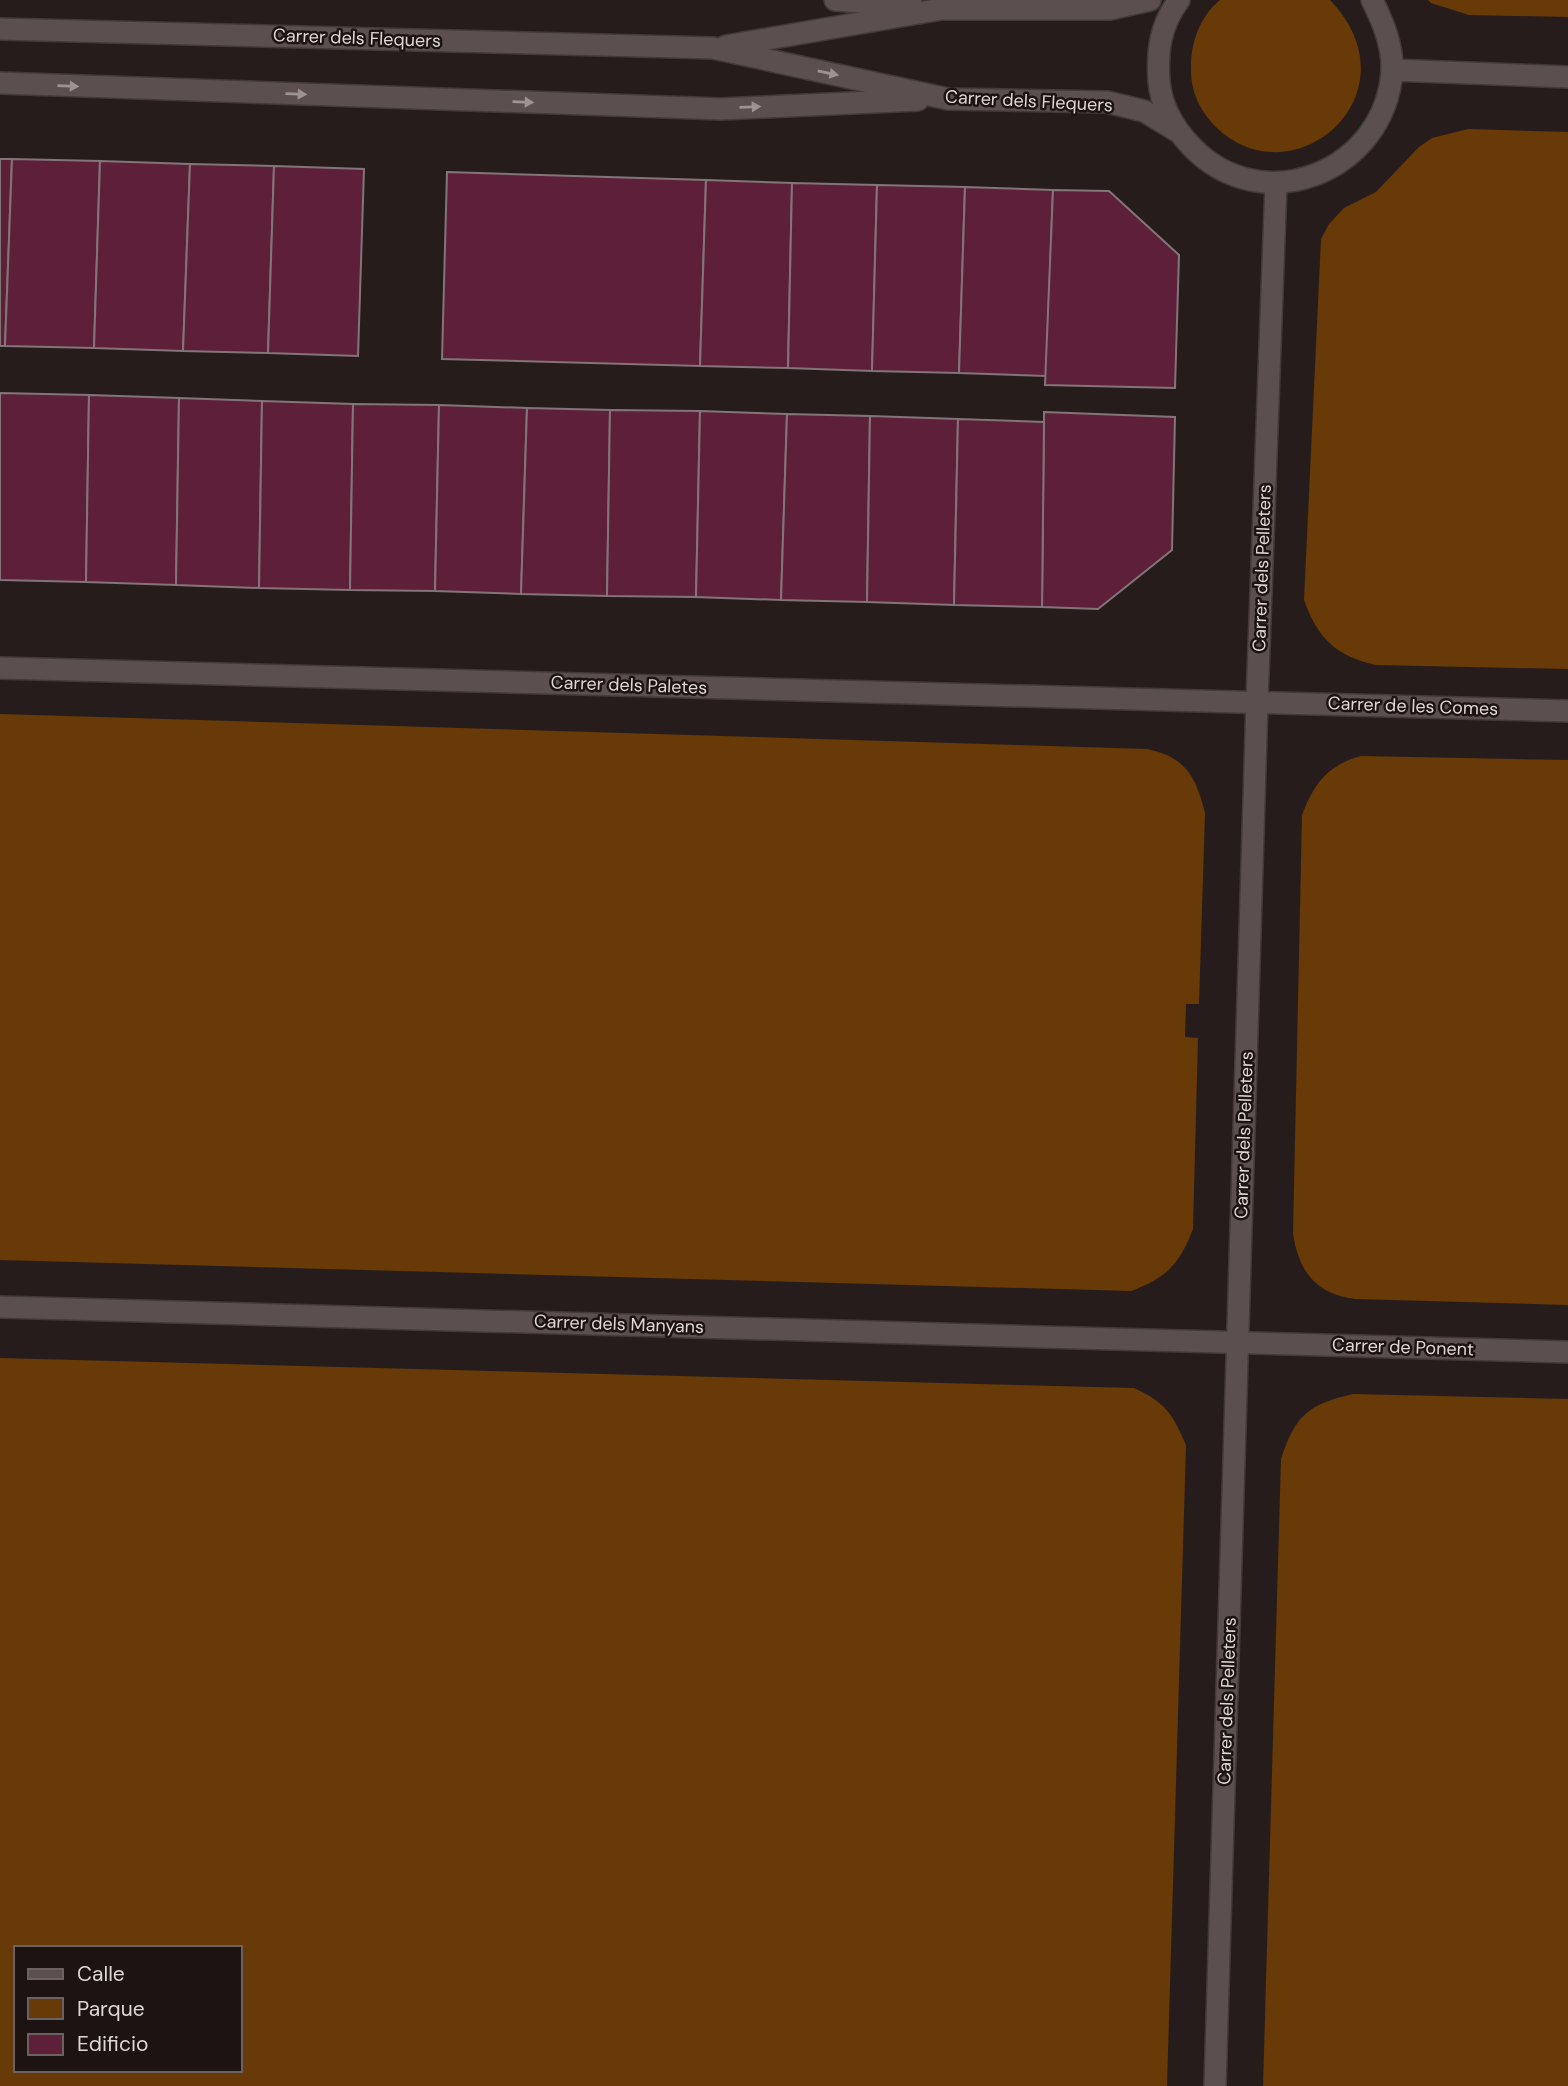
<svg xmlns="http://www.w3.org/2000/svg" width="1568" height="2086" font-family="'DM Sans',sans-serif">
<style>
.green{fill:#673a07;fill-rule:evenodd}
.building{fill:#5e2039;stroke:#827579;stroke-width:2}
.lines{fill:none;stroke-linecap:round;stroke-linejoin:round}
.street-casing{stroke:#423939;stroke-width:24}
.street{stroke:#5c4f4f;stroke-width:21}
.oneway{fill:#9e9393}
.labels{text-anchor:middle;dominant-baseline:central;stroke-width:5;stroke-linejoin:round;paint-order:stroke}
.street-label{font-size:18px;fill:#dfd7d7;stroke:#1d1313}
</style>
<rect width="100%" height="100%" fill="#271c1c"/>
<g class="green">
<path d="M1220,0H1330C1421,95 1289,206 1212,123C1199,108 1191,91 1191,71C1190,45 1199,17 1220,0Z"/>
<polygon points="1428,0 1568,0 1568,17 1469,15 1431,3"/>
<path d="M1468,129L1568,132V669L1376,665C1336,656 1318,639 1304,600L1321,239L1329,224L1344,208L1376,192L1419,147L1432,138Z"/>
<path d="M0,714L1147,749C1186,757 1196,777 1205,813L1199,1004H1186L1185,1037L1198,1038L1193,1229C1179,1265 1166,1278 1131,1291L0,1260Z"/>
<path d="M1361,756L1568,760V1305L1355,1299C1316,1294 1299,1272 1293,1234L1302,815C1314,783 1328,765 1361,756Z"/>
<path d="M0,1358L1134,1388C1166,1403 1172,1413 1186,1445L1167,2086H0ZM16,1948H240V2070H16Z"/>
<path d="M1353,1394L1568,1399V2086H1263L1281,1459C1295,1415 1309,1404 1353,1394Z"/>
</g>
<g class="building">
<polygon points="0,159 12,159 5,346 0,346"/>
<polygon points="12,159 100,161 94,348 5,346"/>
<polygon points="100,161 190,164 183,351 94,348"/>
<polygon points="190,164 274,166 268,353 183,351"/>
<polygon points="274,166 364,169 358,356 268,353"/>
<polygon points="447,172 706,180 700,366 442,359"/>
<polygon points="706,180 792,183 788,368 700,366"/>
<polygon points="792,183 877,185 872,371 788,368"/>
<polygon points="877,185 965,187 959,373 872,371"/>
<polygon points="965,187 1053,190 1046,376 959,373"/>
<polygon points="1053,190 1109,191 1179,255 1175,388 1045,385"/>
<polygon points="0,393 89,395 86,582 0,580"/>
<polygon points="89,395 179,398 176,585 86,582"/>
<polygon points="179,398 262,401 259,588 176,585"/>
<polygon points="262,401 353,404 350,590 259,588"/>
<polygon points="353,404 439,405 435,591 350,590"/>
<polygon points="439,405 527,408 521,594 435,591"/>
<polygon points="527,408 610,410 607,596 521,594"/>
<polygon points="610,410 700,411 696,597 607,596"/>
<polygon points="700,411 787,414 781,600 696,597"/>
<polygon points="1044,412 1175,417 1172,550 1098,609 1042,607"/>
<polygon points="787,414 870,416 867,602 781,600"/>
<polygon points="870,416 958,419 954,605 867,602"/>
<polygon points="958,419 1044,422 1042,607 954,605"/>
</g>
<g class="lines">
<defs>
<g id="street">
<polyline points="835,0 912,6"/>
<path d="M1179,0C1160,26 1157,50 1159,81C1161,106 1174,128 1191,146C1262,221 1385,172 1392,71C1393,46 1383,22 1372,0"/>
<polyline points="0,29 713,48 948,99 1107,102 1144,111 1177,131"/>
<polyline points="726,46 942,9 1110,9 1150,0"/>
<polyline points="1392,70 1568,77"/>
<polyline points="0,83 721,109 918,100"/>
<polyline points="0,668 1568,711"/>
<polyline points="0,1307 1568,1352"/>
<polyline points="1215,2086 1257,701 1276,183"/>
</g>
</defs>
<use href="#street" class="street-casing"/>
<use href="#street" class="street"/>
</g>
<defs><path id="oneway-solid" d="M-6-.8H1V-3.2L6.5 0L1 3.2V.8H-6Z" transform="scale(1.75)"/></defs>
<g class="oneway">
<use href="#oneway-solid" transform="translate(828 73) rotate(12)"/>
<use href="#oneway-solid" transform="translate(68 86) rotate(2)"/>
<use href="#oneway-solid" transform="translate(296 94) rotate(2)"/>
<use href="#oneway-solid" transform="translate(523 102) rotate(2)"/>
<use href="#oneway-solid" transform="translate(750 107) rotate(-2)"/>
</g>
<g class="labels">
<g class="street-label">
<text transform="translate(357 38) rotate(2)">Carrer dels Flequers</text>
<text transform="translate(1029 101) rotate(3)">Carrer dels Flequers</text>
<text transform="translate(1262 568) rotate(-88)">Carrer dels Pelleters</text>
<text transform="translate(629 685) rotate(2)">Carrer dels Paletes</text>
<text transform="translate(1413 706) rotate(2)">Carrer de les Comes</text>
<text transform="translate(1244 1135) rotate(-88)">Carrer dels Pelleters</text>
<text transform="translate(619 1324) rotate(2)">Carrer dels Manyans</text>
<text transform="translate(1403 1347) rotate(2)">Carrer de Ponent</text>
<text transform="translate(1227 1701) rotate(-88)">Carrer dels Pelleters</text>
</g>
</g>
<rect x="14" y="1946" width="228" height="126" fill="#1d1313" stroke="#6b6161" stroke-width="2"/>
<rect x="28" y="1969" width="35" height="10" fill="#5c4f4f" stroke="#6b6161" stroke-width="2"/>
<text x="77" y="1981" font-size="21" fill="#dfd7d7">Calle</text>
<rect x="28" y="1998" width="35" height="21" fill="#673a07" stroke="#6b6161" stroke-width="2"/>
<text x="77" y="2016" font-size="21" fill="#dfd7d7">Parque</text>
<rect x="28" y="2034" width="35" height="21" fill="#5e2039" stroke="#6b6161" stroke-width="2"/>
<text x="77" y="2051" font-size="21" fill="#dfd7d7">Edificio</text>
</svg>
